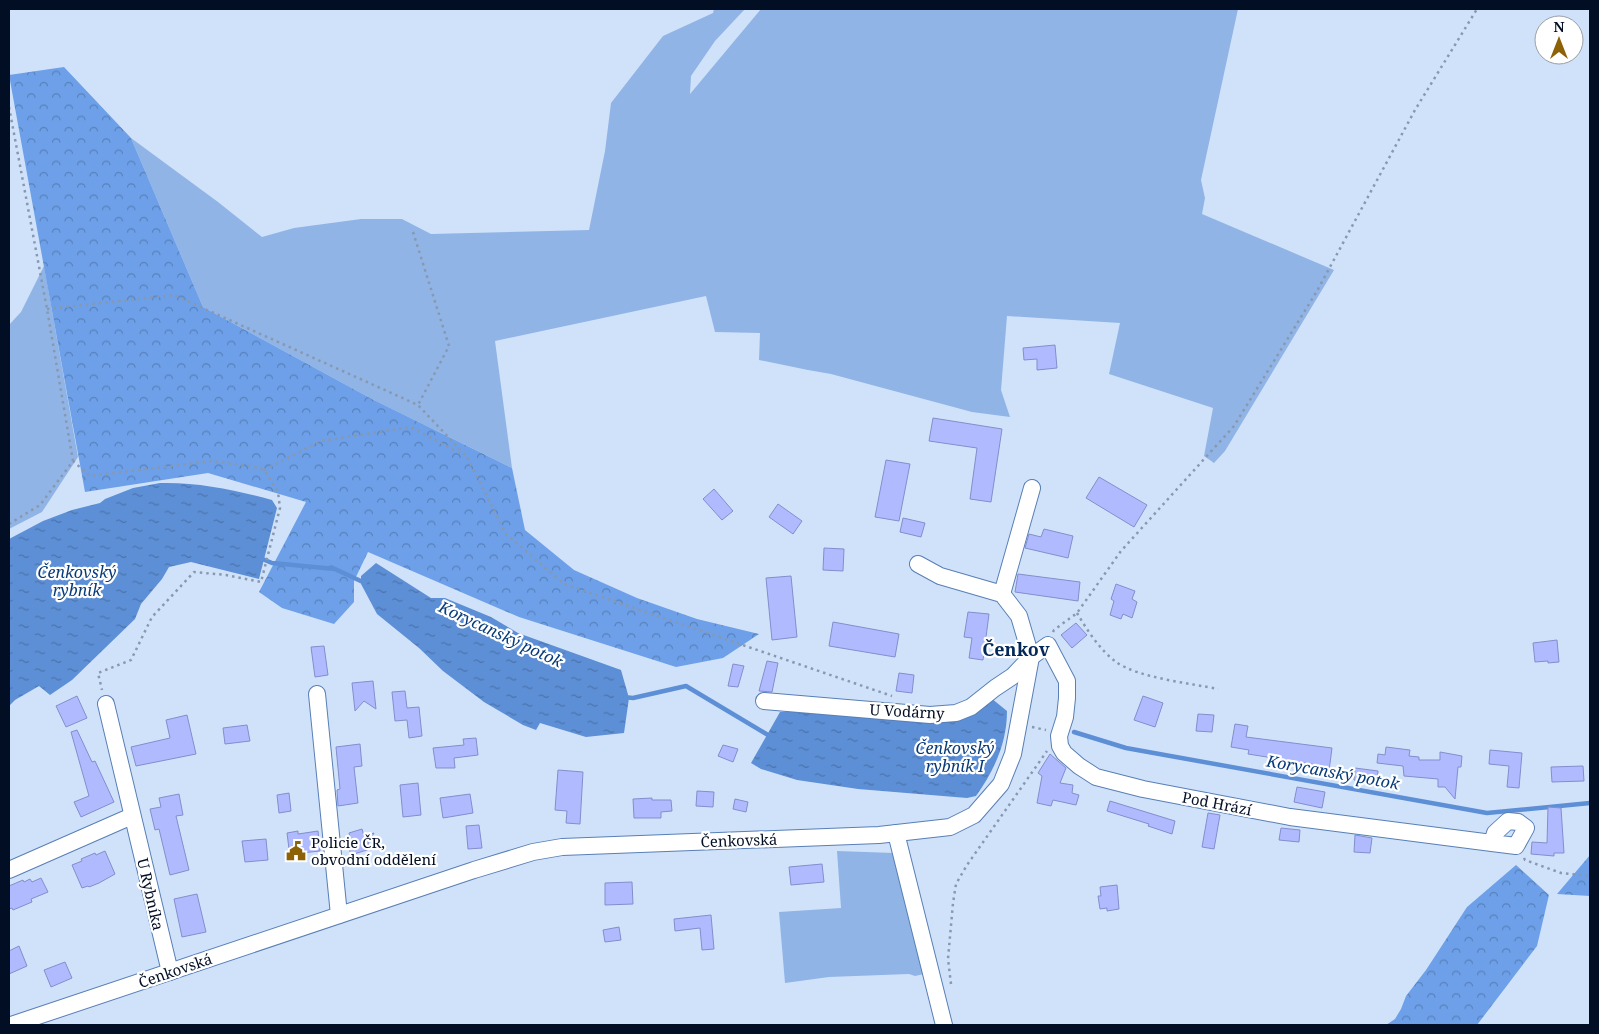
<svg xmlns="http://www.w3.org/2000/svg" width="1599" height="1034" font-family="'Noto Serif',serif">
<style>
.green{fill:#91b4e6}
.forest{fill:url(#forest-crowns)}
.water{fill:url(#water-ripples)}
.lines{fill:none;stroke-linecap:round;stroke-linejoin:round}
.stream{stroke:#5d8fd6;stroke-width:4.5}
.building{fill:#b0bafe;stroke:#848dcd}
.street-casing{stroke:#587fb6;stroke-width:18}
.path{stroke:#8898af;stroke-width:2.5;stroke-dasharray:2.5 4;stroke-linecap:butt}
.street{stroke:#fff;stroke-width:16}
.labels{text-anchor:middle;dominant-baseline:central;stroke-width:4.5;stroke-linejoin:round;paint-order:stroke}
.street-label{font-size:15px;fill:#020e23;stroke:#fff}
.poi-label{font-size:15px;fill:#020e23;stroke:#fff;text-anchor:start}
.water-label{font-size:16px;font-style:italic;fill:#083b7a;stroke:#fff}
.quarter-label{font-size:18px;font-weight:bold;fill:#032858;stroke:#fff}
</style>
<defs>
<pattern id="forest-crowns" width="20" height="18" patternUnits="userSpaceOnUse" patternTransform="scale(1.25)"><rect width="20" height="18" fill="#6da0e8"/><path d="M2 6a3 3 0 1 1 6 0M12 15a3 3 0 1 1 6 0" fill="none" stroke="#5781bc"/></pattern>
<pattern id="water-ripples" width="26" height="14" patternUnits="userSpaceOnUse" patternTransform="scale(1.25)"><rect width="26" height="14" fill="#5d8fd6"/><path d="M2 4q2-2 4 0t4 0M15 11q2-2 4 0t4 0" fill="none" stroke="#4b73ad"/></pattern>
</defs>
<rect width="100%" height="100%" fill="#d0e2fa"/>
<g class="green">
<polygon points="714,9 745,9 715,41 691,76 690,94 761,9 1238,9 1201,180 1205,198 1202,214 1334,270 1225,451 1214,463 1204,456 1213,408 1109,374 1120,323 1007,316 1001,390 1010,417 972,412 831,374 808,370 759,360 760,333 715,332 706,296 495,341 512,468 372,399 203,307 131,138 218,202 262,237 294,228 361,219 402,219 431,234 589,230 605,151 611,103 663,36 713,13"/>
<polygon points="44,266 78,457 42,512 9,529 9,325 21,312"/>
<polygon points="837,851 894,853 924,974 915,976 909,974 829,977 785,983 779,912 841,908"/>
</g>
<g class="forest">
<polygon points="64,67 131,138 203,307 372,399 512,468 525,530 574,570 637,598 697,619 759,634 723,658 676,667 519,617 368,552 354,581 354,602 334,624 282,608 259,592 306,502 208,473 85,492 9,75"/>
<polygon points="1590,855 1590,896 1557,894"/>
<polygon points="1516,865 1549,895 1537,946 1477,1025 1386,1025 1395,1019 1401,1009 1406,996 1426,970 1467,907"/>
</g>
<g class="water">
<path d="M160,483C198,482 236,490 272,500L277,508L259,579L191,562L169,567L162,579L141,604L135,619L72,680L50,695L39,686L15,700L9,706V539L43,521L72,510L100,503L105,499L133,488Z"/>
<polygon points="376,563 431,598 445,598 491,617 518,633 621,670 629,698 624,733 586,737 540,723 536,730 523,725 484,702 443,671 419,648 377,614 361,584 361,576"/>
<path d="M991,698L1007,711C1007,743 994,771 976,796L967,798L858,789L797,780L761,769L751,763L780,712L815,711L882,719Z"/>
</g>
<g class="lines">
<g class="stream">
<polyline points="260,558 272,563 335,569 365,583"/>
<polyline points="623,697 633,698 686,686 768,735 772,735"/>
<polyline points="1074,732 1126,748 1487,813 1590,803"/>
</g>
</g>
<g class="building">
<polygon points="1055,345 1057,368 1037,370 1037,359 1024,360 1023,348"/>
<polygon points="933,418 1002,429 991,502 970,499 977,448 929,441"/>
<polygon points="886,460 910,464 899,521 875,517"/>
<polygon points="1099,477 1147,505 1134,527 1086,498"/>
<polygon points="714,489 733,511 722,520 703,499"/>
<polygon points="778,504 802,521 793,534 769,517"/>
<polygon points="903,518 925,523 921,537 900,532"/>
<polygon points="1044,529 1073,536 1068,558 1025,548 1029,534 1041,537"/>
<polygon points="824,548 844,549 843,571 823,570"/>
<polygon points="1018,574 1080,582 1078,601 1015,592"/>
<polygon points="791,576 797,637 772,640 766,578"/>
<polygon points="1116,584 1135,591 1132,599 1137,602 1132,618 1123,614 1121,619 1110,615 1114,601 1111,599"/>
<polygon points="968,612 989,614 983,660 969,658 972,638 964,637"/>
<polygon points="833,622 899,634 895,657 829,646"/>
<polygon points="1076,623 1087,635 1072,648 1061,635"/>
<polygon points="1557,640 1559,662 1548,663 1548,661 1535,662 1533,643"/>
<polygon points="324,646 328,675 315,677 311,647"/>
<polygon points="767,661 778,663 772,692 759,691"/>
<polygon points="733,664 744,666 738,687 728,686"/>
<polygon points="899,673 914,675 912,693 896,691"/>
<polygon points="373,681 376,709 364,701 355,711 352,683"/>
<polygon points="405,691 407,708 419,707 422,736 409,738 407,720 395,721 392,692"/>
<polygon points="77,696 87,718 66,727 56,706"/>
<polygon points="1143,696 1163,703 1155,727 1134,720"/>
<polygon points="1198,714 1214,715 1212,732 1196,731"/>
<polygon points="187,715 196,754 136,766 131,747 170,738 166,720"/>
<polygon points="1235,724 1248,726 1246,737 1332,748 1329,771 1316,770 1317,765 1248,754 1249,750 1231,747"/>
<polygon points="247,725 250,741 225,744 223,728"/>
<polygon points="77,730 92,762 95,761 114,802 81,817 74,802 89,796 71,732"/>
<polygon points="476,738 478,755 454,758 455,768 436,768 433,748 464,745 463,739"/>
<polygon points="360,744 362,766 354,767 358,803 338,806 337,790 340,789 336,747"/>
<polygon points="723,745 738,749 733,762 718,756"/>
<polygon points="1386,747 1410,750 1409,756 1419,757 1419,760 1440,760 1440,752 1462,756 1461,767 1458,767 1455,799 1445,787 1438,787 1438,779 1404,776 1403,766 1377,763 1378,754 1385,755"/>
<polygon points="1490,750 1522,753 1519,788 1507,787 1509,766 1489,764"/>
<polygon points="1050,754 1066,768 1060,783 1073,785 1072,793 1079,795 1076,805 1053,800 1051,806 1037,803 1042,776 1038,773"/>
<polygon points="1583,766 1584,781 1552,782 1551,767"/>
<polygon points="1355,768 1378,771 1377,783 1354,780"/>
<polygon points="558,770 583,772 580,824 566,823 567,811 555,810"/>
<polygon points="418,783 421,815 403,817 400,785"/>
<polygon points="1297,787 1325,792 1322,808 1294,802"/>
<polygon points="697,791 714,792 713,807 696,806"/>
<polygon points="289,793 291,811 279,813 277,795"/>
<polygon points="179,794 183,815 176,816 189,870 170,875 159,829 155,830 150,809 161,807 159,798"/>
<polygon points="470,794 473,813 443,818 440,798"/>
<polygon points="652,798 652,800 671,800 672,811 661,812 661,818 634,818 633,799"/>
<polygon points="735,799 748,802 746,812 733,809"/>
<polygon points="1110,801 1175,821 1172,834 1148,826 1149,824 1107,811"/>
<polygon points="1548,807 1561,808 1564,853 1554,853 1554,856 1531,854 1532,842 1547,843"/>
<polygon points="1208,813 1220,815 1214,849 1202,847"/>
<polygon points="479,825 482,848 468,849 466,826"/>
<polygon points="1281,828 1300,830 1299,842 1279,840"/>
<polygon points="362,829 364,836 374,833 368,844 370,849 351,855 347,841 351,840 349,833"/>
<polygon points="298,831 298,834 318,831 320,851 301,853 301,856 290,857 287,833"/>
<polygon points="1355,835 1372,838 1370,853 1354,852"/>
<polygon points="266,839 268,860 245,862 242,841"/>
<polygon points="105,851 115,874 99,883 89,887 88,886 82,888 72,865 82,861 81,859 95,853 96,855"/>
<polygon points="822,864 824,882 791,885 789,867"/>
<polygon points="41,878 48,892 31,899 32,902 13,910 12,908 9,909 9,886 23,880 24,882 30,879 32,882"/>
<polygon points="632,882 633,904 605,905 605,883"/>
<polygon points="1117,885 1119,909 1107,911 1107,908 1100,909 1098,896 1101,896 1100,887"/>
<polygon points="197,894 206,932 182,937 174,899"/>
<polygon points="711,915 714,949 702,950 700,928 675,931 674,919"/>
<polygon points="619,927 621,940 605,942 603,930"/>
<polygon points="19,946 27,966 9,974 9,951"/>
<polygon points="65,962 72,978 51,987 44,970"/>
</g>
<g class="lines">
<defs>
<g id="street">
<polyline points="1002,594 1032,488"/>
<polyline points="317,694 339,915"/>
<polyline points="764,701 930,715 956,713 971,707 995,688 1013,676 1031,657 1048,645 1067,681 1067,698 1065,717 1059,736 1060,746 1064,753 1079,766 1096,777 1143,789 1290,817 1492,843 1516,846 1526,828 1518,822 1508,821 1495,833 1492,843"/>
<polyline points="106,704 170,972"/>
<polyline points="896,833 944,1025"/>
<polyline points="9,870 132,816"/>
<polyline points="11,1025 474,870 533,852 562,847 879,835 950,827 974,815 1001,784 1013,754 1031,657 1019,616 1002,594 940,576 918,564"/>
</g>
</defs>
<use href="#street" class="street-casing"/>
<g class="path">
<polyline points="9,107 47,309 73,461"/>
<polyline points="413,232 449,346 418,405"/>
<polyline points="47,309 174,295 418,405 467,457 506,534 564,584 892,696"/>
<polyline points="264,470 321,441 411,427 463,455"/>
<polyline points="9,524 40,505 73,461 90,476 212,461 255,467 264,470 278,492 280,508 261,582 226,575 194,572 152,617 131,660 98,673 102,690"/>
<path d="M1077,613C1087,630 1100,650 1116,662C1139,678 1189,683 1218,689"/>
<polyline points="1053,632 1054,630 1077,613 1121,551 1234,426 1317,291 1415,110 1477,9"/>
<polyline points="1032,727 1046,730"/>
<polyline points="1524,858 1525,860 1561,873 1590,876"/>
<polyline points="951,984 948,959 953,903 956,884 967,865 1047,751"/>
</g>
<use href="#street" class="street"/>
</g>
<defs>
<symbol id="civic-bare" viewBox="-9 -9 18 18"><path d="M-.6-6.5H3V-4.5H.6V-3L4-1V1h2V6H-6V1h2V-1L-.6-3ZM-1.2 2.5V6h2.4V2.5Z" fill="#8d6106" stroke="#fff" stroke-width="2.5" paint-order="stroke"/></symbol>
</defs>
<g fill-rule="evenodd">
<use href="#civic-bare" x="282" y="837" width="28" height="28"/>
</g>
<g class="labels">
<g class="street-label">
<text transform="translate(907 711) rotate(3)">U Vodárny</text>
<text transform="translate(1217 803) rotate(11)">Pod Hrází</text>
<text transform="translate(739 840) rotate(-2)">Čenkovská</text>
<text transform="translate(151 894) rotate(77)">U Rybníka</text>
<text transform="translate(175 970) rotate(-19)">Čenkovská</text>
</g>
<g class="poi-label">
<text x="311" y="842">Policie ČR,<tspan x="311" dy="17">obvodní oddělení</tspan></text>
</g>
<g class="water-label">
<text x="77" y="572">Čenkovský<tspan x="77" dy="18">rybník</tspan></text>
<text transform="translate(501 634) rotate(25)">Korycanský potok</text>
<text x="955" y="748">Čenkovský<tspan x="955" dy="18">rybník I</tspan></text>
<text transform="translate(1333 772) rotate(10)">Korycanský potok</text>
</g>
<g class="quarter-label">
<text x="1016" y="649">Čenkov</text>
</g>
</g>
<rect width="1599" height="1034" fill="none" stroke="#020e23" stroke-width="20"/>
<g transform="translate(1559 40)"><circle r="24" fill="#ffffff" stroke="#9a9fa7"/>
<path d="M0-4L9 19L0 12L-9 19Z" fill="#8d6106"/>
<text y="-8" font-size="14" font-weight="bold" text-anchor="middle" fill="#020e23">N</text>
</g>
</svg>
